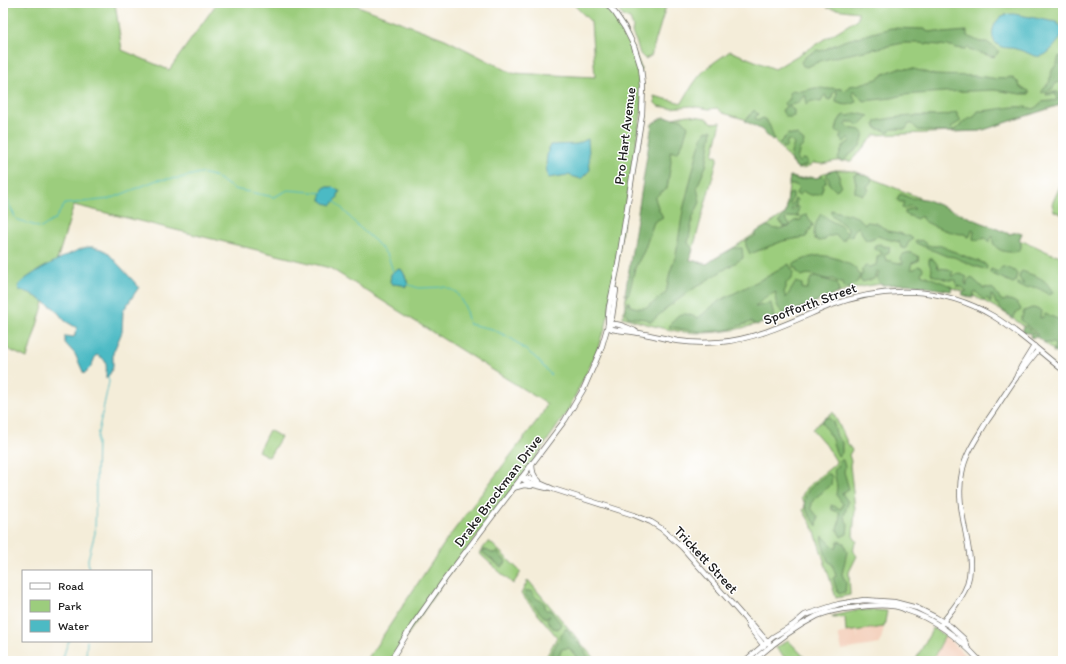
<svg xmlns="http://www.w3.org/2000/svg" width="1066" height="664" font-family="Itim,sans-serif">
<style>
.built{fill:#f4d3c0}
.green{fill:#9ccd7d;stroke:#5c744c}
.forest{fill:#7db06c;stroke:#4c6644}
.water{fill:#4cbac4;stroke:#346b70}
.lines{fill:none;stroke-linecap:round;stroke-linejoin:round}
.stream{stroke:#4cbac4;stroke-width:1}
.secondary-casing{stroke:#68655e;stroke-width:6}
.secondary{stroke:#fff;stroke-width:4.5}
.labels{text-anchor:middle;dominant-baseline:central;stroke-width:3;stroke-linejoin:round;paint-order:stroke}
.street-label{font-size:14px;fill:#1c1c1c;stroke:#fff}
</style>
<rect width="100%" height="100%" fill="#fff"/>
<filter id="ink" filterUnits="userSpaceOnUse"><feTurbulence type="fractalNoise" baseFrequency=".025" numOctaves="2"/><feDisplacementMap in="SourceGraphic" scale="8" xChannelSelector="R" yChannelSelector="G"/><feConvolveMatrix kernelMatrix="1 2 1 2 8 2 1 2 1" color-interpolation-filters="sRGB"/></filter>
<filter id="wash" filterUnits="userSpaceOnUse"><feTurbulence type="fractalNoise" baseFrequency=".012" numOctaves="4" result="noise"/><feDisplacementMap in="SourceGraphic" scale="16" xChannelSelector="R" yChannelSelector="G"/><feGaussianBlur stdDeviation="0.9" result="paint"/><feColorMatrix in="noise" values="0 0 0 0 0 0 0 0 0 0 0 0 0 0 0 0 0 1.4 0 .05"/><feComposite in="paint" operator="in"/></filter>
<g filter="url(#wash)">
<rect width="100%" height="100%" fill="#f4edd9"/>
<g class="built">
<polygon points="879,627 884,627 880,644 842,650 838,634 856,630 858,640 857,630"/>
<polygon points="945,636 953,643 971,661 932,661"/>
</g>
<g class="green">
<polygon points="3,3 115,3 122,50 169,70 217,3 350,3 445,39 512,73 595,77 591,22 572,3 606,3 625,28 641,68 642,108 608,315 605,330 602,335 596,354 567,412 532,463 445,579 390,661 366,661 448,538 542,414 547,404 330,268 74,205 27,358 3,347"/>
<polygon points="612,3 667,3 651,56 645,59 640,54 636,41 632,33 633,27 630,19 624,17"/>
<path d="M829,3H1063V104L980,131L875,135L851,161H836L822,164L813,163L807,168L801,169H798L795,166L771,136L754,123L744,119L723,113L717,108L709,109L691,106L670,108L658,106L655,103L654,96L682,103C690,89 698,74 712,64C718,59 724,56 730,51L775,69L858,19V12L827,8Z"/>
<path d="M689,115L706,118L713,123L721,122L713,155L718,157L690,260L707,264L714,259L733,248L786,213L790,176L799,179L809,177L817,178L824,173L836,170H846L856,172L1009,234L1018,232L1022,233L1019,240L1033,245L1054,255L1055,254L1063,257V358C1042,342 1022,323 1000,310C986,302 971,294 956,289C950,287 943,287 938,286C904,280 870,283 838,293C789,313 739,338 685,332C664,330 643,323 623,317L654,122L682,116Z"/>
<polygon points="1063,184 1063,215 1054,211 1052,204 1060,186"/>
<path d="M833,412L849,446L852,450L849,455L851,461L850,465L855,509L853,536L857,542C853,547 852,551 857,556L849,572L850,595L836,598L814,529L803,510C806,505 805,502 801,498L806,488L835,464L836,461L826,445L812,429Z"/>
<polygon points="269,430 281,437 269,457 258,451"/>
<polygon points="489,541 521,572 513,584 479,553"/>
<polygon points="528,580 596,661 544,661 557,637 521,594"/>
<polygon points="859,610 873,610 887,611 884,627 846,632 845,617 833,618 832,616 846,613"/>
<polygon points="933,628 945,636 932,661 915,661"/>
<polygon points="788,640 808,661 788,661 776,648"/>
</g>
<g class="forest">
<polygon points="891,28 925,29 926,31 930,32 936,31 943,33 967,31 967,36 980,42 987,42 998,50 998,53 994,57 969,50 968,47 965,49 955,48 952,46 949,46 919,43 903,43 835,57 820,61 807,67 803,66 801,62 805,57 817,50 821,51 844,41"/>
<polygon points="1059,56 1062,57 1063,59 1060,64 1063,67 1063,81 1056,83 1052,89 1042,93 1042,89 1049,83 1052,70 1057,64"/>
<path d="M898,68C904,69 913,68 917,70C923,71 929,74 935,75C949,76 963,75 976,76C988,77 1000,81 1011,77L1019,83L1020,87L1029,91V94H1021L994,90L944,92L904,95L892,98L863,101L855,91H853V95L856,101L855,103C847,106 843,105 836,102L837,91L833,93L831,100L827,99L825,95L823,97L821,102C814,101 812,99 806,105V96L804,95C800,102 796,105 788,105L794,110V116C788,119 784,116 782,110L786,107L784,103L790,99L789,93L793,90C802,94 810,87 819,88C824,88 827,90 832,88L835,89L842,88L845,91L849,86L857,85L877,79L884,74Z"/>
<path d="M1050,92H1058L1063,100V104L980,131L938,132L932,131L918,130L912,124H909L906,129H892L888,133L884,130L877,129L875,125L876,121C890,118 904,116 918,116C931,115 944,118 956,112L961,121L951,127L953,130L957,129L964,121L974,117L978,111C997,111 1016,103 1034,109L1042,102L1057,100L1056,94L1046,95L1047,93Z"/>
<path d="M754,110L758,114L755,117L757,121L763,118C770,122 772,132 774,140L772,141L762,130L745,121Z"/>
<path d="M855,113L869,116L864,121L858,126L854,122H848L846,125L848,128L861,130L864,133C863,137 862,142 860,146C855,152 847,155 843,162L838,159L843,146L849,142L850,138H848L844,142L840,139V136L842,133L836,131L838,122L842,116L845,115L849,116Z"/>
<polygon points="663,117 682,119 688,126 683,143 677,153 670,151 671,162 667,189 660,193 655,198 659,210 663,217 654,222 644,251 635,268 629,294 625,295 652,124"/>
<path d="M712,130L706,166L697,187L700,202L693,217L688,243L693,249L690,260L707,264L714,259L733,248H742L743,258L696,287L668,307L651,322L646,319L628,317L625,312L628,301L631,306C650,313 652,301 666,293L670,272L676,255L683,210L697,154L702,137L706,131Z"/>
<path d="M788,134L797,135L804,141L803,146L800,148L797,160L799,162L802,159L807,160V165L802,167L797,168C789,156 789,158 794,144L790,140L787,141L786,148L782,147L779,144L781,141Z"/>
<path d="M836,170C840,174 840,176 839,180L841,185L838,189L835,190L829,184V178L826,177L828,172Z"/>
<polygon points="859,173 872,178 871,182 867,187 869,190 863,195 855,192 855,189 856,184 854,175"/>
<path d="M790,176C797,182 802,179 809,178C815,178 818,178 823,176L826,179V182L823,185V187L821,193C814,196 809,196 803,191L800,195H797L796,193L799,188L796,185H790L789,183Z"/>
<path d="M792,193L793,194V198L791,200L790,203L791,205L793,204L794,200L795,199L797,200L796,205L791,210H794L796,206L799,208L797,214L799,215L798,217L793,216L792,217C789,218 787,216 785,220L789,223L790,225L788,227L782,226L781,223L779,222L786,213L788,195Z"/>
<path d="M901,194L910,198L925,199L1009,234L1018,232L1022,233L1019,240L1021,241V247L1019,251C1011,253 997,253 993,242C993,240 993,238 992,236L989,242L986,238L976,240L973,239L974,231L972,230L970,236L967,237L965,234C955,235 931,226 923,220L922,217H919L917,219L905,214V211L909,209H915C911,205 908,206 904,209L902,208L904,202H900L897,200L899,195Z"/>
<path d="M831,210C845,215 855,212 865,224L867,222L877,223L887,231L899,233L911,237L913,239L908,243L907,246L905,249L901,247L899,242L883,238L878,236L871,239L866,240C862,236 862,231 858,227L853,232L852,236H846L844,240H841L837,236L834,235C829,238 828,233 825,240L819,241L815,239C812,231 817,220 821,214L825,216L829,220L839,225L848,234V229L831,214Z"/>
<polygon points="807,215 813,225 806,237 783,241 750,254 746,246 746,241 755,236 756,232 766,226 776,229 789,227 794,221 801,220 802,216"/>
<path d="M917,240L919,241L921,240C925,243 929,247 935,246C939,246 937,245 941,246C954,251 967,258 981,262L985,264L987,267L986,270L972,265L954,257L946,256L916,243L915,241Z"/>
<path d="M880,244L883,246L890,247L889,252L884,255L886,260L903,264V262L900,258C905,250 912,252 919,257L918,261L912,263L911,265V269H915L918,266L922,267L923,269L921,274C931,279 942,281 952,287L951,291L907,284L882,285L877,279L879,273L877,271L874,279L862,282L860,280L861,276L859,277L858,281L848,289L843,286L842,282H838L833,279C822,282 813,270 802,276L797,272L796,268H793V264C800,261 808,257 816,256C828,254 846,261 855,268C857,270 858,273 860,275L863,274L861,270L866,266L870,267L876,265L877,259V256L881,255L882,253L875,249V245Z"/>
<path d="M929,259H933L937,264L938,268L948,269L953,271L951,276H952L958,273L967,277L965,281L966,285H967V281L971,277L983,288C996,286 995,292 1002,301C1010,298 1019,302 1021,310L1014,315V318L1012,320L1009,315L1001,309L998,304H996L993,296L991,295V302L988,300L987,298L985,300L983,299L976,292L974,293L973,298L963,295L962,294L964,292L967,291L963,288L957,286L956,280H948L932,275L931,272L932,270L929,263Z"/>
<path d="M789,264L793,272L792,279L786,283V288L784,292L786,298L796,282L802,284V289H807L811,278L815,277L837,283L839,292L838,293L785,314C777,309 774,300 776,292L764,298L755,307L771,303L774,317L771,320L757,325L751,322L727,330L703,332L669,327C678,312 681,311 698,318L719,301L772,274Z"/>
<path d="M1002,267C1007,267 1015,270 1017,274L1015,282L1013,283L990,273V271L991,269L998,272Z"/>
<path d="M1022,271C1039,278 1044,276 1053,293L1049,295C1045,293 1042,289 1037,288C1029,285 1028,291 1018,285V282L1024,284L1019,278L1020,273Z"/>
<path d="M1032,308L1039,309L1041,311L1040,318L1043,317L1045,314L1063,321V330L1060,331L1063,334V360L1060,357L1059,354L1062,351L1059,350L1057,352H1053L1055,345L1053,343C1051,343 1049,343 1047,343C1039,341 1040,335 1031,338L1030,333H1025L1023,332V328L1025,326L1036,335H1038C1033,329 1026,326 1021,320L1024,311Z"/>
<path d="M828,417L833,422L837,437L842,442V453L838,456C834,450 834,443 831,437C828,432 825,428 822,423L823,419Z"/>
<polygon points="839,460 843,460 845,467 844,472 849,489 842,493 848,502 844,517 848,524 847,534 841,537 837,529 840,520 839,512 832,510 831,505 841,509 843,504 836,495 837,487 834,470 838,467"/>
<path d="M827,474H830L832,477L831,485L813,500L811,508L818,517L817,526C813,520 808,515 806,509C799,493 816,483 827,474Z"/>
<polygon points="823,536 836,549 838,541 844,543 847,552 842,574 846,583 845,592 839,594 836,588 833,578 836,576 832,564 828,561 825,553 822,543"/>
<polygon points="483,550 486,550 492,553 498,552 500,556 505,560 506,562 503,566 501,567 482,552"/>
<path d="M526,591H530L533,592C533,600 541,599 545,604L544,608L546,610H550L561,624L558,629L553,628L547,620L550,616L546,618L543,616L525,595L524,593Z"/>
<path d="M565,629H567L570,633V635C573,638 574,637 576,642C577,642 578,643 579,643C580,644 590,659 590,661H580L569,648L562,649L557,661H548L553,650Z"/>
</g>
<g class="water">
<path d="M1014,14L1056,22L1063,28C1063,36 1061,38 1056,44C1039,65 1036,54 1016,49C1010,47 1003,49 998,45C988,38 993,22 1002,16C1006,14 1010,14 1014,14Z"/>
<path d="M588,139L590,170L581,179L568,175L548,178C545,166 546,156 550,145L577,144Z"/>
<polygon points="325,187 334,187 338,191 340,191 338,194 338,197 332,205 325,203 320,199 323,189"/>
<path d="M93,247L101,249L107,252L139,287L123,311L122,332L113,353V367L110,374L106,378C106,367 109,359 96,355L91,367L84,374L75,354L65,343V336L74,337L77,328L65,321L54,308L30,293L19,290L18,286C24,276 71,252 84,248C86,247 90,247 93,247Z"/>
<path d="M401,269C405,274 407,280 408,285L406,287L402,285L392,284L390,282L391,274L395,270Z"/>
</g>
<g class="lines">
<g class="stream">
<polyline points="3,195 5,195 16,219 41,228 55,219 65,204 110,199 157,180 180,178 200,173 214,176 234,189 274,197 288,190 323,193"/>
<polyline points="335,201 348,215 358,226 376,242 388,256 393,271"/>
<polyline points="407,284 418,288 445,287 456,292 465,307 469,324 492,329 512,339 536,358 551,375"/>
<polyline points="89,571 88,559 95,533 97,437 109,382 108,376"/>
<polyline points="87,641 86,657 87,661"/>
<polyline points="62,661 66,648 69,641"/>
</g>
</g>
</g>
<g filter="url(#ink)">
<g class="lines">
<defs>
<g id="secondary">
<polyline points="609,324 612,317 616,290"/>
<path d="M608,325L610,328L612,329C621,331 630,331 639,333C652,335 665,339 678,341C692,343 706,343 720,342C758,339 795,320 829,306C884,285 942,286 993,316C1018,331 1040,352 1063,370"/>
<path d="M608,325C617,322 626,327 635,331"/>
<polyline points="1019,374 1038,350"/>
<path d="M532,463C532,471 533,476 539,481"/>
<polyline points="521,478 528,478 553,489 634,515 651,522 662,529 682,547 747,621 752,624 771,646"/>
<polyline points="521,478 530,484 547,488"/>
<polyline points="513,488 524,485 531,486"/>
<polyline points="747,621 749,627 764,646"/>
<path d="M940,626C949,613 962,600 967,585C972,569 970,556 967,540C963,518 957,495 962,473C965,454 977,438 987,421C997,407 1006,392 1016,378L1021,367L1034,346"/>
<polyline points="390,661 412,626 445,579 565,420 583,390 601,349 608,325 608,317 609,307 618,265 642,114 643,86 641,68 634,46 625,28 615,13 606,3"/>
<polyline points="745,661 773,637 793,625 805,615 839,604 864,600 894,602 917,608 935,617 950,626 964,639 967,646"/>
<path d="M753,661C772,644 793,628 817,616C829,611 840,609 852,608C866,606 878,604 892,606C897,606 902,608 906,610C935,619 960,639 980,661"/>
</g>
</defs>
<use href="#secondary" class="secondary-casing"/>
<use href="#secondary" class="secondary"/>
</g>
</g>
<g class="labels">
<g class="street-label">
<text transform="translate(625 136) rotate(-83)">Pro Hart Avenue</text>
<text transform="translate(810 304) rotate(-20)">Spofforth Street</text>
<text transform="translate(498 491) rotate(-53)">Drake Brockman Drive</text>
<text transform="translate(706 560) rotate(47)">Trickett Street</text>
</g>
</g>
<rect width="1066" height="664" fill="none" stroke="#fff" stroke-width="16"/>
<rect x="22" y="570" width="130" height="72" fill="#ffffff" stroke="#a4a4a4"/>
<rect x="30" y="583" width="20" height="6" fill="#ffffff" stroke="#a4a4a4"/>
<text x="58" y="590" font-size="12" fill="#1c1c1c">Road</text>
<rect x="30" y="600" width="20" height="12" fill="#9ccd7d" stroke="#a4a4a4"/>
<text x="58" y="610" font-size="12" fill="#1c1c1c">Park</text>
<rect x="30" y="620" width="20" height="12" fill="#4cbac4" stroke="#a4a4a4"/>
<text x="58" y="630" font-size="12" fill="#1c1c1c">Water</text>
</svg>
